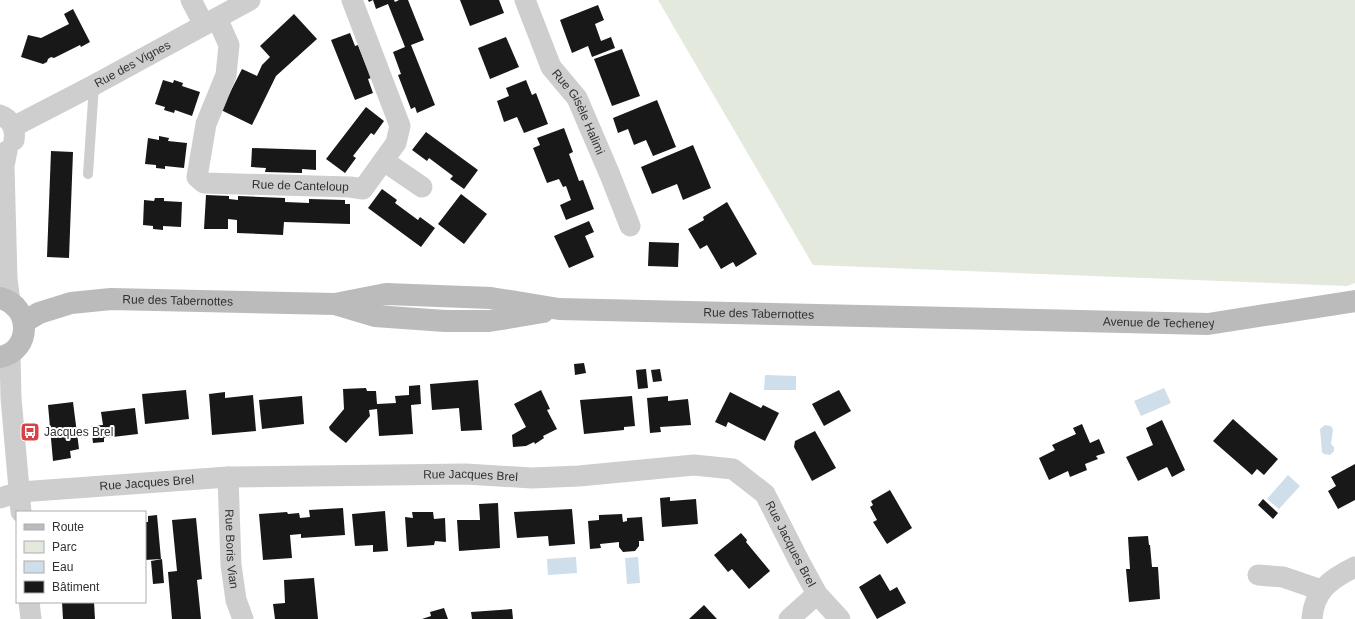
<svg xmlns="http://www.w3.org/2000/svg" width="1355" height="619" font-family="Arial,sans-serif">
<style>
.green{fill:#e3e9dd}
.water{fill:#cedeea}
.building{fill:#181818}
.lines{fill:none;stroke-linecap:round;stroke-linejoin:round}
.lane{stroke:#cecece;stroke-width:10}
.street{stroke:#cecece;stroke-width:21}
.secondary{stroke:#bbb;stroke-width:22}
.labels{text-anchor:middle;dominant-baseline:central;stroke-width:4;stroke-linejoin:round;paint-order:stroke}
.street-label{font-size:12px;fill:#313131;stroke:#fff}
.poi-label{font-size:12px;fill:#313131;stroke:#fff;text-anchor:start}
</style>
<rect width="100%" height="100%" fill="#fff"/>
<polygon class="green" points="658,0 1355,0 1355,283 1347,286 813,265"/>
<g class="water">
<polygon points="765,375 796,376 796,390 764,390"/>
<polygon points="1164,388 1171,403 1141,416 1134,401"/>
<polygon points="1325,425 1331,426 1333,430 1331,444 1334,447 1334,451 1330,455 1324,454 1322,452 1320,429"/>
<polygon points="1288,475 1300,486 1279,509 1267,499"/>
<polygon points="576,557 577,573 548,575 547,559"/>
<polygon points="638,557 640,583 627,584 625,558"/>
</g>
<g class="building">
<polygon points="368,0 394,0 395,2 399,0 408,0 424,40 411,45 435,105 417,113 415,107 411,109 398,75 401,74 393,52 405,47 388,4 376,9 373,0 369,2"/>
<polygon points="460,0 499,0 504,13 470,26"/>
<polygon points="598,5 604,20 595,24 601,41 611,37 615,48 592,57 588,46 572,53 560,20"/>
<polygon points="73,9 90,42 81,47 80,45 54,58 51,57 48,59 47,62 43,64 21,57 28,35 41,38 69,24 64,14"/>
<polygon points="294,14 317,39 276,76 252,125 221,110 242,69 257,76 262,65 270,57 260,46"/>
<polygon points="350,33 355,46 358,45 371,78 368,79 373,93 355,100 331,40"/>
<polygon points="506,37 519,67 490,79 478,48"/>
<polygon points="622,49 640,96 612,106 594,59"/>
<polygon points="163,80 173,83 174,80 183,83 182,86 200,92 192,116 175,110 174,113 164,110 165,107 155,104"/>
<polygon points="526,80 532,95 536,93 548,124 524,133 517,117 504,122 497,101 509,96 506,88"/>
<polygon points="657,100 676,147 653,156 646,140 634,145 628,129 618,133 613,118"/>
<polygon points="366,107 384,121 374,135 371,133 353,156 356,158 345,173 326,159"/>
<polygon points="564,128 573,152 569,154 579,181 583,180 594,209 566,220 560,205 571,200 566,186 563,187 559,179 547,183 533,148 540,145 537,138"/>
<polygon points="426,132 478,170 464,189 450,179 453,176 429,158 427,161 412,150"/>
<polygon points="159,136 169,138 168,141 187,143 184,168 165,166 165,169 156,168 156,165 145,164 148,138 159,140"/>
<polygon points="693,145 711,188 683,200 677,184 652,194 641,167"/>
<polygon points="252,148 316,150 316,170 302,169 302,173 265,172 266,168 251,167"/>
<polygon points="51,151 73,152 69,258 47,257"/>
<polygon points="382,189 397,200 395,203 418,220 420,217 435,228 421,247 368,208"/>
<polygon points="461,194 487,214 464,244 438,224"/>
<polygon points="206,195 229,196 229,199 238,200 238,196 285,198 285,202 309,203 309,199 345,200 345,204 350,204 350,224 284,222 283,235 237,233 237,220 228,219 228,229 204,229"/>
<polygon points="155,198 164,198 164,201 182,202 181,227 163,226 163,230 153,229 153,226 143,225 144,200 154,201"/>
<polygon points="727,202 757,254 736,267 733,262 721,269 707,245 700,249 688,229 704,220 703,217"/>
<polygon points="589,221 594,232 585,236 594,257 569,268 554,236"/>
<polygon points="649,242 679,243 678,267 648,266"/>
<polygon points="584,363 586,373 575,375 574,364"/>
<polygon points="646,369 648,388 638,389 636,370"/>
<polygon points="660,369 662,381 653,382 651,370"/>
<polygon points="478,380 482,430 461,431 459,408 432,410 430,384"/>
<polygon points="420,385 421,404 411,405 413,434 379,436 377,409 369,410 370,416 346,443 330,430 329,427 344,409 343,389 366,388 367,391 376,391 377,404 396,403 395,396 409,395 409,386"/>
<polygon points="186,390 189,419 145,424 142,394"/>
<polygon points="541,390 550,409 547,410 557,429 543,436 544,438 535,444 534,442 526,446 513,447 512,435 526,427 514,404"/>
<polygon points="839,390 851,411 824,426 812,404"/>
<polygon points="225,392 225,398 253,395 256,431 212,435 209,394"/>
<polygon points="730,392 761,408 763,405 779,413 765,441 728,422 726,427 715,422"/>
<polygon points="302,396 304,424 262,429 259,400"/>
<polygon points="632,396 635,426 624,427 624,430 584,434 580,400"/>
<polygon points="668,396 668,401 688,399 691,425 660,427 661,432 650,433 647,398"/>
<polygon points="73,402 79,449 70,451 71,458 53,461 48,405"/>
<polygon points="135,408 138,434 104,438 104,442 93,443 91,426 103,425 101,412"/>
<polygon points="1233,419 1278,459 1264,475 1257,469 1252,475 1213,441"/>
<polygon points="1162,420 1185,470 1172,477 1167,467 1138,481 1126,457 1153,445 1146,428"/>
<polygon points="1082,424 1090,443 1099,439 1105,453 1096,456 1098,459 1085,464 1087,470 1070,477 1068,471 1049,480 1039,458 1055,450 1052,445 1076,434 1073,428"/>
<polygon points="815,431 836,468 812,481 794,447 795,441"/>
<polygon points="1355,464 1355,500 1338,509 1328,491 1336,486 1331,477"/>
<polygon points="890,490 912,528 887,544 873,522 877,520 870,507 873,505 871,501"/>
<polygon points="670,497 670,501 696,499 698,524 662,527 660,498"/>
<polygon points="1263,499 1278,513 1273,519 1258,505"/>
<polygon points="498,503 500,548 459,551 457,520 480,520 479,504"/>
<polygon points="343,508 345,535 301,538 301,534 290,535 292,558 263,560 259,514 287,512 288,514 299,513 300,518 310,517 309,510"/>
<polygon points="572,509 575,544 549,546 548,536 517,538 514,512"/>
<polygon points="385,511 388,551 373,552 373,545 355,546 352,514"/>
<polygon points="412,512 433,512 434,519 445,518 446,542 435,541 434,545 407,547 405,517 413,518"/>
<polygon points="622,514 623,522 627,521 627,518 642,517 644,541 639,541 639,546 635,551 623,552 619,547 619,542 600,544 601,548 590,549 588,521 599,520 599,515"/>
<polygon points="157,515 161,559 145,560 145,522 148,522 148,516"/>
<polygon points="196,518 202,579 197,580 201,619 172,619 168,572 177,571 172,520"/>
<polygon points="741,533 747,540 746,542 770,571 749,589 732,569 728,572 714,555"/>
<polygon points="1148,536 1149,545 1150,545 1152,567 1158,567 1160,599 1129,602 1126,569 1130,569 1128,537"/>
<polygon points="162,559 164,583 153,584 151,561"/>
<polygon points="880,574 890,591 897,587 906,603 877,619 859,587"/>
<polygon points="314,578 318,619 275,619 273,604 285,603 284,580"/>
<polygon points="62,602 94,602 95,619 63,619"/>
<polygon points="704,605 717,619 689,619"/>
<polygon points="444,608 448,619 422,619 431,616 430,612"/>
<polygon points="512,609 513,619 472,619 471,612"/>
</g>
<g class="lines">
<polyline class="lane" points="88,174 94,85"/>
<g class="street">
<polyline points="191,0 204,25"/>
<path id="s1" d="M525,0L551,67L577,98L610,175L630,226"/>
<path id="s2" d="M217,18L229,45L226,75L206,124L197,177L204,183L350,187L363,189L396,143L400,126L352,0"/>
<path d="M0,115C11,119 16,129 14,140"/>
<path id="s3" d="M13,127L94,85L250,0"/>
<polyline points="7,151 4,166 7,279 10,302"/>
<polyline points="384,161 422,187"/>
<polyline points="10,354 11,398 21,512"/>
<path id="s4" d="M228,477L231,565L236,600L243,619"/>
<path id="s5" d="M0,498L20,492L228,477L466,474L532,478L579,476L694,465L733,469L765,494L798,559L817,594L840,619"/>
<polyline points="1258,575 1283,577 1321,590"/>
<polyline points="29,602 31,619"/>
<polyline points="789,619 817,594"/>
<path d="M1312,619C1314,590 1331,579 1355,567"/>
</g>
<g class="secondary">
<path d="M0,298C32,306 32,351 0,357"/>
<polyline points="338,305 375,316 445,321 489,321 543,312"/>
<path id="s6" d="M24,322L39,313L71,303L111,299L335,304L386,294L491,298L559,309L1208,324L1355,301"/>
</g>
</g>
<defs>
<symbol id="bus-square" viewBox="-11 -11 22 22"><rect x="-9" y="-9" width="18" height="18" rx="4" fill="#d84347" stroke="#fff"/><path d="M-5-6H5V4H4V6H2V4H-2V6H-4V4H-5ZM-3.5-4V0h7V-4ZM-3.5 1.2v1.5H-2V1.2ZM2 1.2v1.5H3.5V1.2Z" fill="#fff"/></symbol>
</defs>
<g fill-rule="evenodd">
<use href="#bus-square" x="19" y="421" width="22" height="22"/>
</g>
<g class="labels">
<g class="street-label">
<text stroke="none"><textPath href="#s3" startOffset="135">Rue des Vignes</textPath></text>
<text stroke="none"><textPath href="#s1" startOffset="125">Rue Gisèle Halimi</textPath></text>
<text stroke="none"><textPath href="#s2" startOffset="272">Rue de Canteloup</textPath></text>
<text stroke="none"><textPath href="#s6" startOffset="158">Rue des Tabernottes</textPath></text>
<text stroke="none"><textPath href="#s6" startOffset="741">Rue des Tabernottes</textPath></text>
<text stroke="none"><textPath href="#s6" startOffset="1141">Avenue de Techeney</textPath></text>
<text stroke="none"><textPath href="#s5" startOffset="472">Rue Jacques Brel</textPath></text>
<text stroke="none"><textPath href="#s5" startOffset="148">Rue Jacques Brel</textPath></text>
<text stroke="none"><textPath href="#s5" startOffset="832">Rue Jacques Brel</textPath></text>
<text stroke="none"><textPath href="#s4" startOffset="72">Rue Boris Vian</textPath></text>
</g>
<g class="poi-label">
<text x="44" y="432">Jacques Brel</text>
</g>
</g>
<rect x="16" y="511" width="130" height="92" fill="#ffffff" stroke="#adadad"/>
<rect x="24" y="524" width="20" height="6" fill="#bbbbbb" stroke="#adadad"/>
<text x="52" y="531" font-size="12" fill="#313131">Route</text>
<rect x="24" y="541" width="20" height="12" fill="#e3e9dd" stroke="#adadad"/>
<text x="52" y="551" font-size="12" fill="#313131">Parc</text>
<rect x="24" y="561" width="20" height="12" fill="#cedeea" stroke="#adadad"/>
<text x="52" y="571" font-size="12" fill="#313131">Eau</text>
<rect x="24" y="581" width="20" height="12" fill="#181818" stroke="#adadad"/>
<text x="52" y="591" font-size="12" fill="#313131">Bâtiment</text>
</svg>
